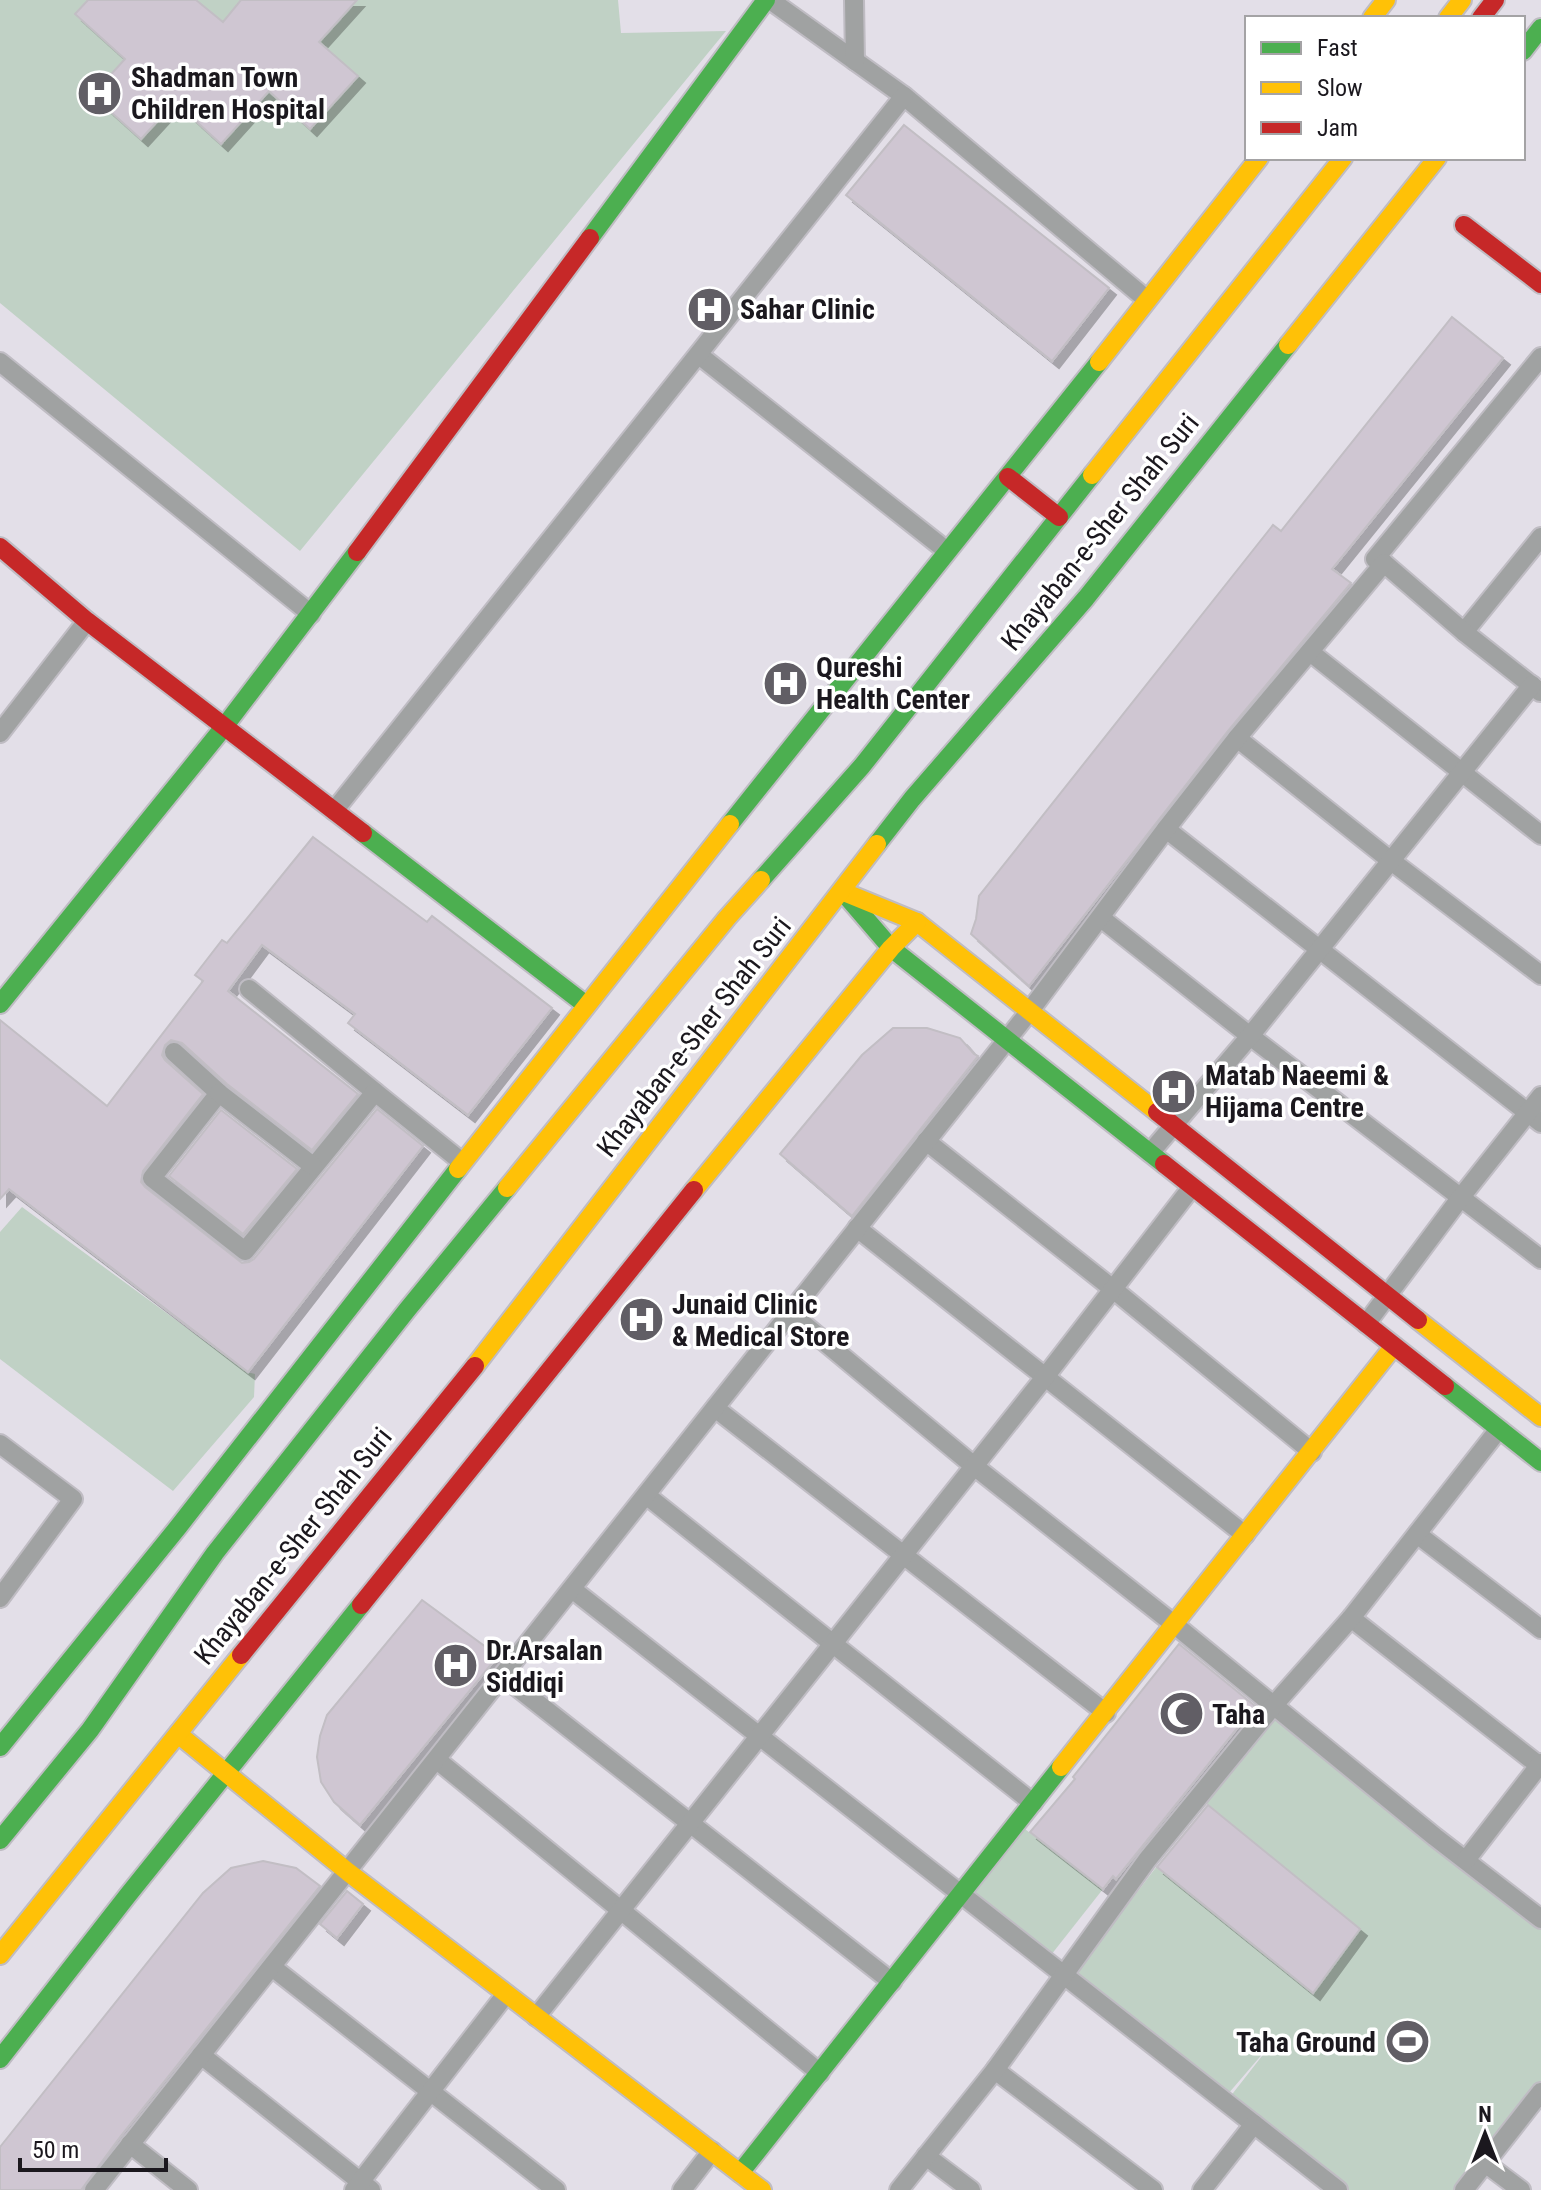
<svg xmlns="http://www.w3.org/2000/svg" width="1541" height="2190" font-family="'Roboto Condensed',sans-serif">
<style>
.green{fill:#c0d1c5}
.building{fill:#cfc6d2;stroke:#c2bec4;stroke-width:2;filter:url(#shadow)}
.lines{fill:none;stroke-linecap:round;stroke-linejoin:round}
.street-casing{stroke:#bfbcc3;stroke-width:22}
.fast-casing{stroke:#bfbcc3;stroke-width:22}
.slow-casing{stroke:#bfbcc3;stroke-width:22}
.jam-casing{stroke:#bfbcc3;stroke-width:22}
.street{stroke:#a0a2a2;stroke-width:18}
.fast{stroke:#4caf50;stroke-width:18}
.slow{stroke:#ffc107;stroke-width:18}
.jam{stroke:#c62828;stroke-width:18}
.labels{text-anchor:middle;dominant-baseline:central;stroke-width:7;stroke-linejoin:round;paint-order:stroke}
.poi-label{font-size:28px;font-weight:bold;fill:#1b181e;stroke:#fff;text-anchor:start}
.street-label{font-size:28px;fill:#1b181e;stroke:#fff}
</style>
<defs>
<filter id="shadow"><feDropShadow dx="7" dy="7" stdDeviation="0" flood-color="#0004"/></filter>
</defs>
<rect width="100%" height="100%" fill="#e3dfe8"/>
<g class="green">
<polygon points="0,0 618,0 621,33 726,31 300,551 0,303"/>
<polygon points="22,1207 247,1372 255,1374 254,1397 173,1491 0,1359 0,1232"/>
<polygon points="1279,1710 1541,1920 1541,2092 1464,2190 1338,2190 1226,2102 1277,2037 1228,2094 1075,1974 1157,1866 1312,1992 1360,1929 1206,1803"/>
<polygon points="1021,1826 1103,1889 1051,1955 968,1891"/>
</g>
<g class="building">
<polygon points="88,0 196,0 223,22 241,0 357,0 319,42 358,76 310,129 269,91 221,144 175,102 141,139 92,95 125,59 75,14"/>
<polygon points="904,125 1109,288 1052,361 846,195"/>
<polygon points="1452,317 1503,358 1332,569 1351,583 1228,731 1029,986 971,934 976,919 979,896 1273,525 1281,531"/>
<polygon points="313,837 427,922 432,916 552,1008 468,1115 348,1023 355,1014 262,945 228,991 358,1094 312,1150 227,1084 182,1043 171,1040 165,1045 162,1055 165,1060 203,1094 143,1171 141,1182 145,1187 242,1263 249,1262 254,1259 377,1109 423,1146 248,1372 9,1189 0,1199 0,1020 107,1106 203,981 195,975 222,940 227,943"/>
<polygon points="893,1028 927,1028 960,1038 974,1054 978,1056 852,1216 780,1154 862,1055"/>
<polygon points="221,1110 297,1169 243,1234 169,1176"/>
<polygon points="422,1600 498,1656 360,1825 334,1802 321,1782 317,1757 320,1736 327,1715"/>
<polygon points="1179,1644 1255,1706 1116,1879 1113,1876 1103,1889 1030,1832 1075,1779 1073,1777"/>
<polygon points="1208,1805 1360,1929 1313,1993 1157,1867"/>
<polygon points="263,1861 296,1868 320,1886 120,2137 81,2190 0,2190 0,2147 203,1893 231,1868"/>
<polygon points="347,1891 363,1904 337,1938 320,1924"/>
</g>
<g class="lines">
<defs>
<g id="street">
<polyline points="770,0 904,96 1146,299"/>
<polyline points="854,0 855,61"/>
<polyline points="699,355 947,551"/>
<polyline points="0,362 311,614"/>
<polyline points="1464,632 1541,537"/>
<polyline points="1310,652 1541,835"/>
<polyline points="1540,692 1464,632 1384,563 1375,559 1541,357"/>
<polyline points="0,733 87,621"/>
<polyline points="1237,738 1390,860 1541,975"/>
<polyline points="334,811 904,96"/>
<polyline points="1166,829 1541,1123"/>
<polyline points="1101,918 1250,1036 1541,1259"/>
<polyline points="249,989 375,1092"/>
<polyline points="174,1052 219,1093 152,1178 245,1251 375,1092 462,1162"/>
<polyline points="219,1093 313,1166"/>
<polyline points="926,1141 1113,1289 1312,1452"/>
<polyline points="1150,1153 1250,1036 1532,685"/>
<polyline points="857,1228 1245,1535"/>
<polyline points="790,1313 974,1466 1175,1625 1435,1837 1541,1919"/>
<polyline points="1366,1324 1461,1197 1541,1096"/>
<polyline points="715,1408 1106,1713"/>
<polyline points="0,1444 73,1499 0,1598"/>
<polyline points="646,1495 1033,1803"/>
<polyline points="1417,1534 1541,1629"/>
<polyline points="572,1589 1338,2190"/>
<polyline points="1351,1618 1541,1767"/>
<polyline points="503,1676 892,1982"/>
<polyline points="437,1760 820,2073"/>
<polyline points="1466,1860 1541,1763"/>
<polyline points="272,1967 556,2190"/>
<polyline points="536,2017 1045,1377 1192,1187"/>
<polyline points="201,2055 371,2190"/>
<polyline points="995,2070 1153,2190"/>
<polyline points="130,2144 188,2190"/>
<polyline points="926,2156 971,2190"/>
<polyline points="1485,2163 1521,2190"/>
<polyline points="94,2190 1029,1012 1166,829 1237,738 1384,563"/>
<polyline points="354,2190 506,1994"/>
<polyline points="682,2190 712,2151"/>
<polyline points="899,2190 995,2070 1147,1860 1273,1706 1351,1618 1499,1429"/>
<polyline points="1202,2190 1254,2124"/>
<polyline points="1464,2190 1541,2092"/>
</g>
<g id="fast">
<polyline points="1523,51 1541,28"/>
<polyline points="590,238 766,0"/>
<polyline points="730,824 1099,362"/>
<polyline points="363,833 586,1005"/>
<polyline points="877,844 912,799 1086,598 1288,345"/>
<polyline points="761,880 862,766 1092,475"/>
<polyline points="842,891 891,948 1164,1164"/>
<polyline points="0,1004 224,727 357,552"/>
<polyline points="1445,1386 1541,1462"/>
<polyline points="0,1747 179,1526 458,1169"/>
<polyline points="0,1840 90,1730 215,1553 407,1310 507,1188"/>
<polyline points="0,2059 128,1895 361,1605"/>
<polyline points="740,2173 1061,1767"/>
</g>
<g id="slow">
<polyline points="1372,18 1386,0"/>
<polyline points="1448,18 1462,0"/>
<polyline points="1288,345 1437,158"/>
<polyline points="1099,362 1259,158"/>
<polyline points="1092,475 1343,158"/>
<polyline points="846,893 917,922 1157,1112"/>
<polyline points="458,1169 730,824"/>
<polyline points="507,1188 727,918 761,880"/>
<polyline points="694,1190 891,948 917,922"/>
<polyline points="1418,1320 1541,1417"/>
<polyline points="475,1366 877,844"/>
<polyline points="178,1734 348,1872 762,2190"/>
<polyline points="1061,1767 1394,1346"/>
<polyline points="0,1955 241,1655"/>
</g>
<g id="jam">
<polyline points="1481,18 1495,0"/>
<polyline points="1464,225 1541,284"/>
<polyline points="1008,477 1059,517"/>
<polyline points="0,547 87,621 363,833"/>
<polyline points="357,552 590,238"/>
<polyline points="1157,1112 1418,1320"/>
<polyline points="1164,1164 1445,1386"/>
<polyline points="361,1605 694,1190"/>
<polyline points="241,1655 475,1366"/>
</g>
</defs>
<use href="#street" class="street-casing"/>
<use href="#fast" class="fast-casing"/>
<use href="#slow" class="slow-casing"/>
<use href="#jam" class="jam-casing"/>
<use href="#street" class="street"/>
<use href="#fast" class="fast"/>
<use href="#slow" class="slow"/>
<use href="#jam" class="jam"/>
</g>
<defs>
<symbol id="hospital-disc" viewBox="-11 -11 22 22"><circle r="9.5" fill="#615e65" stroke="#fff"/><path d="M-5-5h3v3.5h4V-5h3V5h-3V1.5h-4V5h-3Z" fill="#fff"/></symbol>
<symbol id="mosque-disc" viewBox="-11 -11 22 22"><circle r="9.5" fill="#615e65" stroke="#fff"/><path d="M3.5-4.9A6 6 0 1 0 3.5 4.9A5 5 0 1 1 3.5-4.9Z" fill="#fff"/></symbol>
<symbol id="stadium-disc" viewBox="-11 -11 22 22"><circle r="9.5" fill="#615e65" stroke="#fff"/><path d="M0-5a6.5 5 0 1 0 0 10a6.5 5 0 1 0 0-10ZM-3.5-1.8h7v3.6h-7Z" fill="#fff"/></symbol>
</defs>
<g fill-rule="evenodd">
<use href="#hospital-disc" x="74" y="68" width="51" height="51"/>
<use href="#hospital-disc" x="684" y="284" width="51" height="51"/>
<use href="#hospital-disc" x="760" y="658" width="51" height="51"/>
<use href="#hospital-disc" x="1148" y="1066" width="51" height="51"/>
<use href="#hospital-disc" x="616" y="1294" width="51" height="51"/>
<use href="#hospital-disc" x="430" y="1640" width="51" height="51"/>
<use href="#mosque-disc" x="1156" y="1688" width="51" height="51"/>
<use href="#stadium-disc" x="1382" y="2016" width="51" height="51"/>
</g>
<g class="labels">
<g class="poi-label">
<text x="131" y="77">Shadman Town<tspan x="131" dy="32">Children Hospital</tspan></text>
<text x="740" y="309">Sahar Clinic</text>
<text x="816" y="667">Qureshi<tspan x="816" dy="32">Health Center</tspan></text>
<text x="1205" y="1075">Matab Naeemi &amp;<tspan x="1205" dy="32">Hijama Centre</tspan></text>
<text x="672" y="1304">Junaid Clinic<tspan x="672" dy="32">&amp; Medical Store</tspan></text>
<text x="486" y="1650">Dr.Arsalan<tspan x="486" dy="32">Siddiqi</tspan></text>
<text x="1212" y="1714">Taha</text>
<text x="1376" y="2042" text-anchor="end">Taha Ground</text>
</g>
<g class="street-label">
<text transform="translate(1100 532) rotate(-51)">Khayaban-e-Sher Shah Suri</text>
<text transform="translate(694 1037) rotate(-52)">Khayaban-e-Sher Shah Suri</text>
<text transform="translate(293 1546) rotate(-51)">Khayaban-e-Sher Shah Suri</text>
</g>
</g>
<rect x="1245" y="16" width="280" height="144" fill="#ffffff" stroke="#a4a3a5" stroke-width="2"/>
<rect x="1261" y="42" width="40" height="12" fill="#4caf50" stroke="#a4a3a5" stroke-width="2"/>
<text x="1317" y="56" font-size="24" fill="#1b181e">Fast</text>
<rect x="1261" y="82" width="40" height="12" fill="#ffc107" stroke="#a4a3a5" stroke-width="2"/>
<text x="1317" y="96" font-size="24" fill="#1b181e">Slow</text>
<rect x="1261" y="122" width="40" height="12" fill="#c62828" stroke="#a4a3a5" stroke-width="2"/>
<text x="1317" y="136" font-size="24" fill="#1b181e">Jam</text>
<g transform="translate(1485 2134)" stroke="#ffffff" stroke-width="6" paint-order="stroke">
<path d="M0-6L14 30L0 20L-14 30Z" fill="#1b181e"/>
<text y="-12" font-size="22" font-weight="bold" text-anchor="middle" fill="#1b181e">N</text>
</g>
<path d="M20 2158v12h146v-12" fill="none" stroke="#1b181e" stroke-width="4"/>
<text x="32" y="2158" font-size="24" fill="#1b181e" stroke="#ffffff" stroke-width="6" paint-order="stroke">50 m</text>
</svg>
